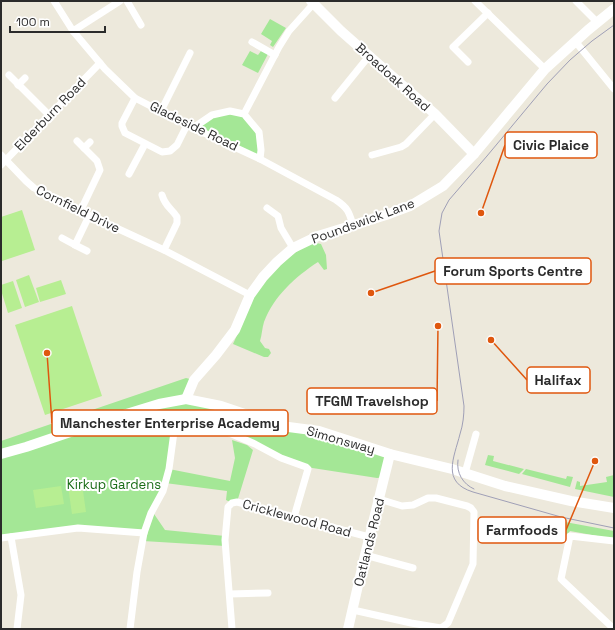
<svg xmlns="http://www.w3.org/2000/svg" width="615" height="630" font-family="'Space Grotesk',sans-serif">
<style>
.green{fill:#a4e796}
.pitch{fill:#b7ee92}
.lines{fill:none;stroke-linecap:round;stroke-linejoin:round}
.street{stroke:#fff;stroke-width:7}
.secondary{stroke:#fff;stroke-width:10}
.tram{stroke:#9f9fb6;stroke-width:1}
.labels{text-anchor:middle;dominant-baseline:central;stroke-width:4;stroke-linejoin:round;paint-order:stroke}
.street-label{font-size:13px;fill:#2b2b2b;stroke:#fff}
.park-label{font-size:13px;fill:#1a6c17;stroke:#fff}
.leader{fill:none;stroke:#df570e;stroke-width:1.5}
.callout-dot{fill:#df570e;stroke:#fff;stroke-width:1.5}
.callout{fill:#fff;stroke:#df570e;stroke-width:1.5}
.callout-label{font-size:14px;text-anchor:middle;font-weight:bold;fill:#2b2b2b}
</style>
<rect width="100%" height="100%" fill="#ede9dc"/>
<g class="green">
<polygon points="270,19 286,28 273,47 270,45 272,41 261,34"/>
<polygon points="250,51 258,55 261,51 268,54 258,73 242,65"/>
<polygon points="244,114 259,132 260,159 193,128 212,115"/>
<path d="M312,242L321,244L326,255L327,269L324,270L318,262C295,277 274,296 264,322C262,328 262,335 260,341L265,348L269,349L271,353L268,357H264L233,344C240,330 245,313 253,299C267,275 287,256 312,242Z"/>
<polygon points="186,378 194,380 186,398 390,454 384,477 377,478 306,467 206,423 174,432 169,469 230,481 235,458 232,440 247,445 253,450 237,502 232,503 226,500 227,491 165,483 152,511 165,530 225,536 225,546 143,541 144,533 78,528 1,538 1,441"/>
<polygon points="488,455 494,456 493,461 524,469 519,474 485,465"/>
<polygon points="526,469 566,479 567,476 573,477 570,487 522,474"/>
<polygon points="614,475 614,497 575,489 577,481 580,482 580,486 607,482 606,477"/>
<polygon points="565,522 614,531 614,539 570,531 568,534 563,536"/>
</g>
<g class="pitch">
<polygon points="22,210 35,250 2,261 1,256 1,217"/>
<polygon points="29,275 39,302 25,307 16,280"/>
<polygon points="61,280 66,294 40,302 36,288"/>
<polygon points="13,281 22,308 8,313 1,290 1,285"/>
<polygon points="72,306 102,396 45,415 15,325"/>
<polygon points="82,484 86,512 72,514 68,486"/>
<polygon points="61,486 64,504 36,508 33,490"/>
</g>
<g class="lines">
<g class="street">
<path d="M54,1L73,31L105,69L135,98L187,125L260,159L336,200C348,208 349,212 353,225"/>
<polyline points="127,1 141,25"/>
<polyline points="475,1 545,69"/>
<polyline points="576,1 597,22"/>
<polyline points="73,31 120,1"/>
<polyline points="575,41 614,89"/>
<polyline points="252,42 275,55"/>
<polyline points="468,62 453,47 488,13"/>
<polyline points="9,75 49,115"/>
<polyline points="18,85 25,78"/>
<polyline points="135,98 122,123 122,126 125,133 162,152 170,151 177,145 187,125"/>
<polyline points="335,98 369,56"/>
<polyline points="161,111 190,53"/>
<polyline points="244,114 279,47 289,31 316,1"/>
<polyline points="193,128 212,115 230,111 244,114 259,132 261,150 260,159"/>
<polyline points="77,141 97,161 100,170 80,212"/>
<polyline points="84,148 90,142"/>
<polyline points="1,155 26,181 34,188 71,207 164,250"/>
<polyline points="372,155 401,147 406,144 435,114"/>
<polyline points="1,165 100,63"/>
<polyline points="129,174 145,144"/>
<path d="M162,195C165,206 171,208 177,217V223L164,250L250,295"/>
<polyline points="267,208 278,216 281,228 293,248"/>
<polyline points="62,238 75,245 89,216"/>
<polyline points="75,245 87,251"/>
<polyline points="465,473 476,434"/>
<polyline points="11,537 21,595 17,629"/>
<polyline points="1,538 78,528 144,533"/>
<polyline points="365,555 413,568"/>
<polyline points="230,594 268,593"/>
<polyline points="353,610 411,623 441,628 448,623 473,564 474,512 471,508 467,506 436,498 428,498 413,505 402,506 379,499"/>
<polyline points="130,629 137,572 144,533 151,513 163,491 169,469 174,432 179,428 206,423 255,444 281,458 306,467 308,469 294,517"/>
<polyline points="232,629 225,540 228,507 232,503 237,502 369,537"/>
<polyline points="614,629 561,579 570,536 614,541"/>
</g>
<g class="secondary">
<polyline points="311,1 341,31 435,114 474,154"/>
<polyline points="186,399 194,380 216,355 235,330 250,295 263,277 277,262 293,248 318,236 386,215 410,206 443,186 474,154 545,69 588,30 614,9"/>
<polyline points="1,454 26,447 97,423 159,404 186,399 221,406 281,426 319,431 390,454 452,469 505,486 571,501 614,508"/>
<polyline points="348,629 365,555 390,454"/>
</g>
<g class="tram">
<path d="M614,25L592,41L570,60L547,84L487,156L449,200L442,213L439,231L464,406C464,415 463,425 460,434C454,458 441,482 473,492L561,517L614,528"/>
<path d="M458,460C456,473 463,484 474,489"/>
</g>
</g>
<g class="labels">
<g class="street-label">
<text transform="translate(393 77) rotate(42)">Broadoak Road</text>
<text transform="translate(50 114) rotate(-46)">Elderburn Road</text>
<text transform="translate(194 126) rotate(26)">Gladeside Road</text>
<text transform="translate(78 209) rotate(26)">Cornfield Drive</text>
<text transform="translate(363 221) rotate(-20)">Poundswick Lane</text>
<text transform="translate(341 440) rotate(16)">Simonsway</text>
<text transform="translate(297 518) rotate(15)">Cricklewood Road</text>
<text transform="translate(369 542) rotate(-76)">Oatlands Road</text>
</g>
<g class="park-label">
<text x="114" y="484">Kirkup Gardens</text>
</g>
</g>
<path class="leader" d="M481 213L505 145M371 293L435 271M491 340L527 380M438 326L437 401M47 353L52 423M595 461L566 530"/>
<g class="callout-dot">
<circle cx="481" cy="213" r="4"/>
<circle cx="371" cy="293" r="4"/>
<circle cx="491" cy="340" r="4"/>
<circle cx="438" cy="326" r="4"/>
<circle cx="47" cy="353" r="4"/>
<circle cx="595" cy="461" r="4"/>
</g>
<g class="callout">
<rect x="505" y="132" width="92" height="26" rx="4"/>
<rect x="435" y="258" width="156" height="26" rx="4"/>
<rect x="527" y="367" width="63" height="26" rx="4"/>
<rect x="307" y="388" width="130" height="26" rx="4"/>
<rect x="52" y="410" width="236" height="26" rx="4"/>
<rect x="478" y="517" width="88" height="26" rx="4"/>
</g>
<g class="callout-label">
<text x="551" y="150">Civic Plaice</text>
<text x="513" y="276">Forum Sports Centre</text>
<text x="558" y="385">Halifax</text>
<text x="372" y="406">TFGM Travelshop</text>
<text x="170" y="428">Manchester Enterprise Academy</text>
<text x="522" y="535">Farmfoods</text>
</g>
<rect width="615" height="630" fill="none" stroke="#2b2b2b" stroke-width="4"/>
<path d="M10 26v6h95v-6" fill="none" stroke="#2b2b2b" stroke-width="2"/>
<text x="16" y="26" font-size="12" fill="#2b2b2b" stroke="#ffffff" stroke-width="3" paint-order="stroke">100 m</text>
</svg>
